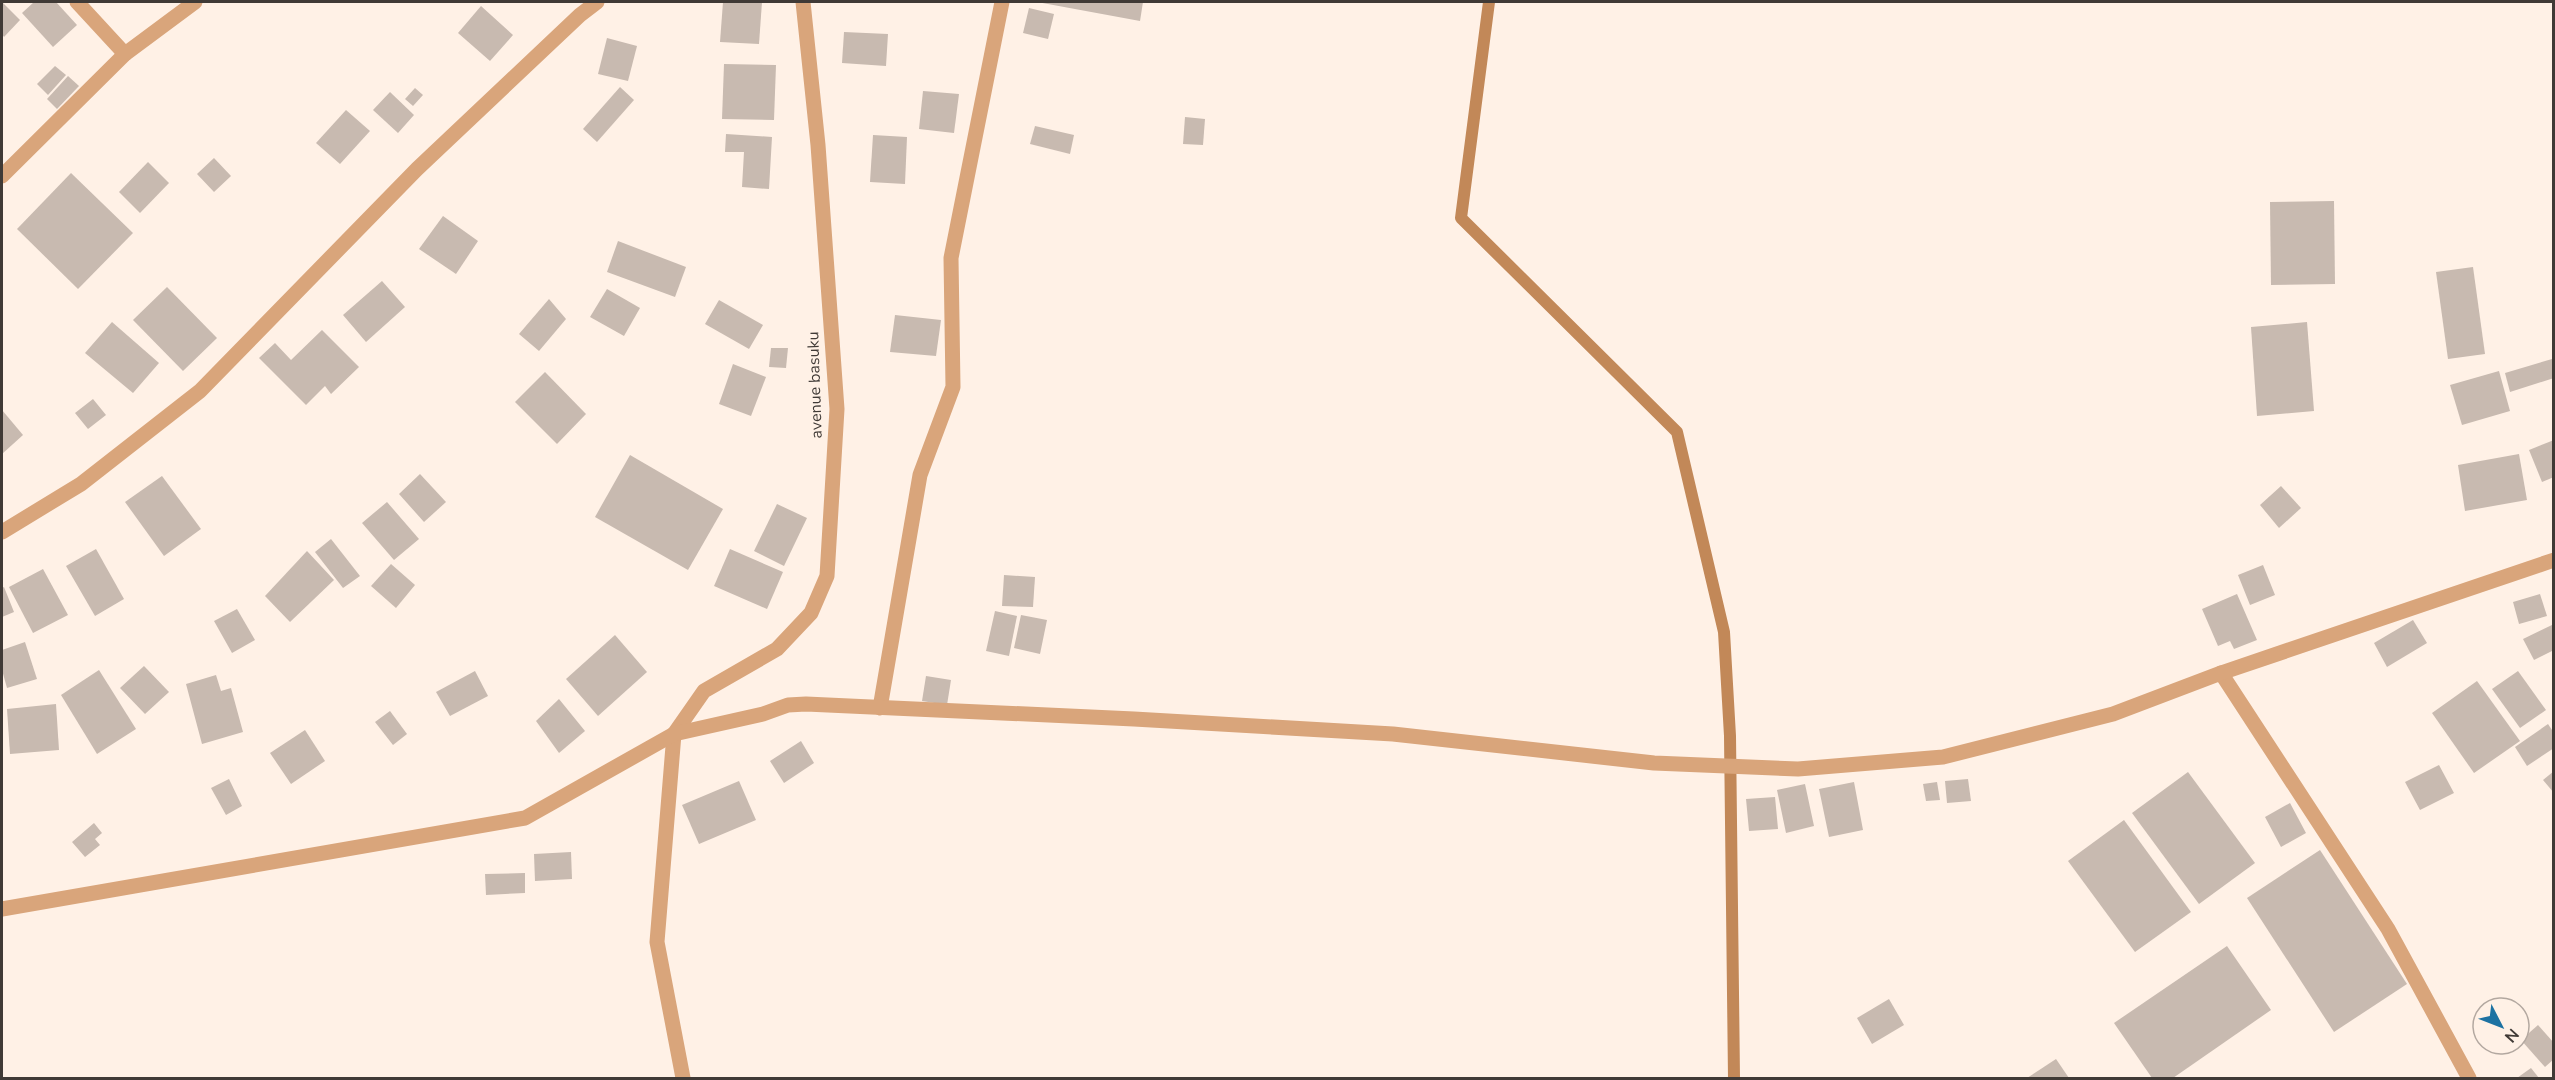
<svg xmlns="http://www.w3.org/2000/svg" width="2555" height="1080" font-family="'Nunito Sans',sans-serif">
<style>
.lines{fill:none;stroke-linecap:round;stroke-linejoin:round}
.stream{stroke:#c28858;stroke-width:12}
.building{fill:#c8bab0}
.lane{stroke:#d9a57b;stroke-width:15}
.street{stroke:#d9a57b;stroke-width:15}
.labels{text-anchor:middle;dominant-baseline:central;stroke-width:4.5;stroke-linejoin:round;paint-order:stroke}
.street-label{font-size:16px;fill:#403a36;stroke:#fff1e6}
</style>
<rect width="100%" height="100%" fill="#fff1e6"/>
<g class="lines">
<polyline class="stream" points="1489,2 1461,218 1677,432 1724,632 1730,736 1734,1078"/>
</g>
<g class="building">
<polygon points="2,2 20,20 4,37 2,34"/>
<polygon points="34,2 56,2 77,25 53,47 22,13"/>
<polygon points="723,2 762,2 759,44 720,42"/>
<polygon points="1037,2 1143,2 1140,21"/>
<polygon points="481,6 513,35 490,61 458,33"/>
<polygon points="1029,8 1054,14 1048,39 1023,33"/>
<polygon points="844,32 888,34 886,66 842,63"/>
<polygon points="607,38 637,46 628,81 598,74"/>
<polygon points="724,64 776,65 774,120 722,119"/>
<polygon points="55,66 66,75 48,95 37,84"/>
<polygon points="68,76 79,86 57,109 47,99"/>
<polygon points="620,87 634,100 597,142 583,129"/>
<polygon points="415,88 423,95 413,106 405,99"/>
<polygon points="923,91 959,94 954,133 919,129"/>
<polygon points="390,92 414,115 398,133 373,110"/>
<polygon points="346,110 370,131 340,164 316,143"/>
<polygon points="1185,117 1205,119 1203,145 1183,144"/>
<polygon points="1035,126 1074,135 1070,154 1030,144"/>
<polygon points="726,134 772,137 769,189 742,187 744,152 725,152"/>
<polygon points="873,135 907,137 905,184 870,182"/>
<polygon points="214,158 231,176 214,192 197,174"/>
<polygon points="148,162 169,183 140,213 119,192"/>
<polygon points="71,173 133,233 78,289 17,229"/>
<polygon points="2334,201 2335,284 2271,285 2270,202"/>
<polygon points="443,216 478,241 456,274 419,249"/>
<polygon points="618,241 686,267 675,297 607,272"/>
<polygon points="2473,267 2485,354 2448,359 2436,272"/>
<polygon points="382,281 405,307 366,342 343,315"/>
<polygon points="167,287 217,338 183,371 133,320"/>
<polygon points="607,289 640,308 624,336 590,317"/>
<polygon points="549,299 566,319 539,351 519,334"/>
<polygon points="719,300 763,325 749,349 705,324"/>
<polygon points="895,315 941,320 936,356 890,352"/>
<polygon points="112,322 159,363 133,393 85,353"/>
<polygon points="2307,322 2314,411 2257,416 2251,327"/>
<polygon points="322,330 359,367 331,394 325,386 306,405 259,358 275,343 291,360"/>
<polygon points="771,348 788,348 786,368 769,367"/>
<polygon points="2552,359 2554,378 2510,392 2505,373"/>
<polygon points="733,364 766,377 751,416 719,404"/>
<polygon points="2499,371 2510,411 2462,425 2450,385"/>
<polygon points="545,372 586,414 557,444 515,402"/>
<polygon points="93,399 106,415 88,429 75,413"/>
<polygon points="2,410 23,435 2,454"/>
<polygon points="2554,440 2554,477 2542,482 2529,450"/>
<polygon points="2519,454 2527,500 2465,511 2458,465"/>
<polygon points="630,455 723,509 688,570 595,517"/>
<polygon points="420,474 446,502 424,522 399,494"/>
<polygon points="162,476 201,529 164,556 125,502"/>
<polygon points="2281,486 2301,508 2279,528 2260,505"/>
<polygon points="387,502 419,539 394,560 362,523"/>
<polygon points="777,504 807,518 784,566 754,551"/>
<polygon points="331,539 360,576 343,588 315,552"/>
<polygon points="96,549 124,599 95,616 66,566"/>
<polygon points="730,549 783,572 767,609 714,586"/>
<polygon points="307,551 334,580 290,622 265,596"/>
<polygon points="391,564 415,585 396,608 371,586"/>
<polygon points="2263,565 2275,595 2250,605 2238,575"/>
<polygon points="43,569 68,615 33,633 9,587"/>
<polygon points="1004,575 1035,577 1033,607 1002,606"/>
<polygon points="4,587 14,612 2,617 2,588"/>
<polygon points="2237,594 2257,640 2234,649 2230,641 2218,646 2202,609"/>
<polygon points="2540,594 2547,616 2519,624 2513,602"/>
<polygon points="237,609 255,640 232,653 214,621"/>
<polygon points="995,611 1017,616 1009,656 986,651"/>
<polygon points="1021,615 1047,620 1040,654 1014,648"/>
<polygon points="2413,620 2427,643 2387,667 2374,643"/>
<polygon points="2554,624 2554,650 2534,660 2523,639"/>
<polygon points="615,635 647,672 598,716 566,679"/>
<polygon points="25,642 37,679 7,688 2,670 2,650"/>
<polygon points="144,666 169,692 145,714 120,688"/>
<polygon points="99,670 136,729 97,754 61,695"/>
<polygon points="475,671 488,696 450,716 436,692"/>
<polygon points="2518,671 2546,710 2520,728 2492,689"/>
<polygon points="216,675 221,691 231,688 243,732 202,744 186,684"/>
<polygon points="926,676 951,680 947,705 922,701"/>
<polygon points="2477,681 2520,741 2474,773 2432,713"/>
<polygon points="559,699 585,731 559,753 536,721"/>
<polygon points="56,704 59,750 10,754 7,709"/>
<polygon points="390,711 407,734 393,745 375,722"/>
<polygon points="2548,724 2554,733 2554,748 2527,766 2515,747"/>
<polygon points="305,730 325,761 291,784 270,753"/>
<polygon points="801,741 814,763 784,783 770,761"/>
<polygon points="2439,765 2454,793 2420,810 2405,782"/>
<polygon points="2554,771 2554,793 2543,780"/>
<polygon points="2188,772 2255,863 2199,904 2132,813"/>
<polygon points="229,779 242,806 226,815 211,788"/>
<polygon points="1968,779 1971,801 1947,803 1945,781"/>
<polygon points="739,781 756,820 699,844 682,805"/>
<polygon points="1854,782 1863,830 1829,837 1819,789"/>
<polygon points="1937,782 1940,800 1926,801 1923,784"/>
<polygon points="1805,784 1814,826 1786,833 1777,790"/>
<polygon points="1775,797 1778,829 1749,831 1746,799"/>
<polygon points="2290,803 2306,833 2281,847 2265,817"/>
<polygon points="2124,820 2191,912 2135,952 2068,861"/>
<polygon points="94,823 102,833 95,839 100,845 85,857 72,842"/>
<polygon points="2320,850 2407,984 2334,1032 2247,898"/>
<polygon points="571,852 572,879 535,881 534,854"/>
<polygon points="525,873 525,893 486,895 485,874"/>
<polygon points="2227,946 2271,1010 2173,1078 2152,1078 2114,1023"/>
<polygon points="1889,999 1904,1025 1872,1044 1857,1018"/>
<polygon points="2538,1025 2554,1043 2554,1059 2545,1067 2521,1040"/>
<polygon points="2056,1059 2069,1078 2027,1078"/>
<polygon points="2531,1068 2539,1078 2517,1078"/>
</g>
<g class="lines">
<g class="lane">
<polyline points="2221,673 2388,929 2469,1078"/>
<polyline points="674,734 657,942 683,1078"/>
</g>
<g class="street">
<polyline points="77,2 125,54"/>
<polyline points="2,176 125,54 195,2"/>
<polyline points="2,532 81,484 200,391 417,169 580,15 597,2"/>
<polyline points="880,708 920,475 953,387 951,258 1002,2"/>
<polyline points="674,734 704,691 777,649 811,613 827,576 837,409 818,145 803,2"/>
<polyline points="2,909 525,818 674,734 763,714 788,705 806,704 1134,719 1393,734 1654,763 1798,769 1943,757 2113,714 2221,673 2554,560"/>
</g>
</g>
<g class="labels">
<g class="street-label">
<text transform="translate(815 385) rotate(-92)">avenue basuku</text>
</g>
</g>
<rect width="2555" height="1080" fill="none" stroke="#403a36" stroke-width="6"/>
<g transform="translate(2501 1026) rotate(132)"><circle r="28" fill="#fff1e6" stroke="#b3a8a0" stroke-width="1.5"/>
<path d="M0-4.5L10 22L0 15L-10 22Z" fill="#1d72a2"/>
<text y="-9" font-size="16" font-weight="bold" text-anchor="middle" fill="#403a36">N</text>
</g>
</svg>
